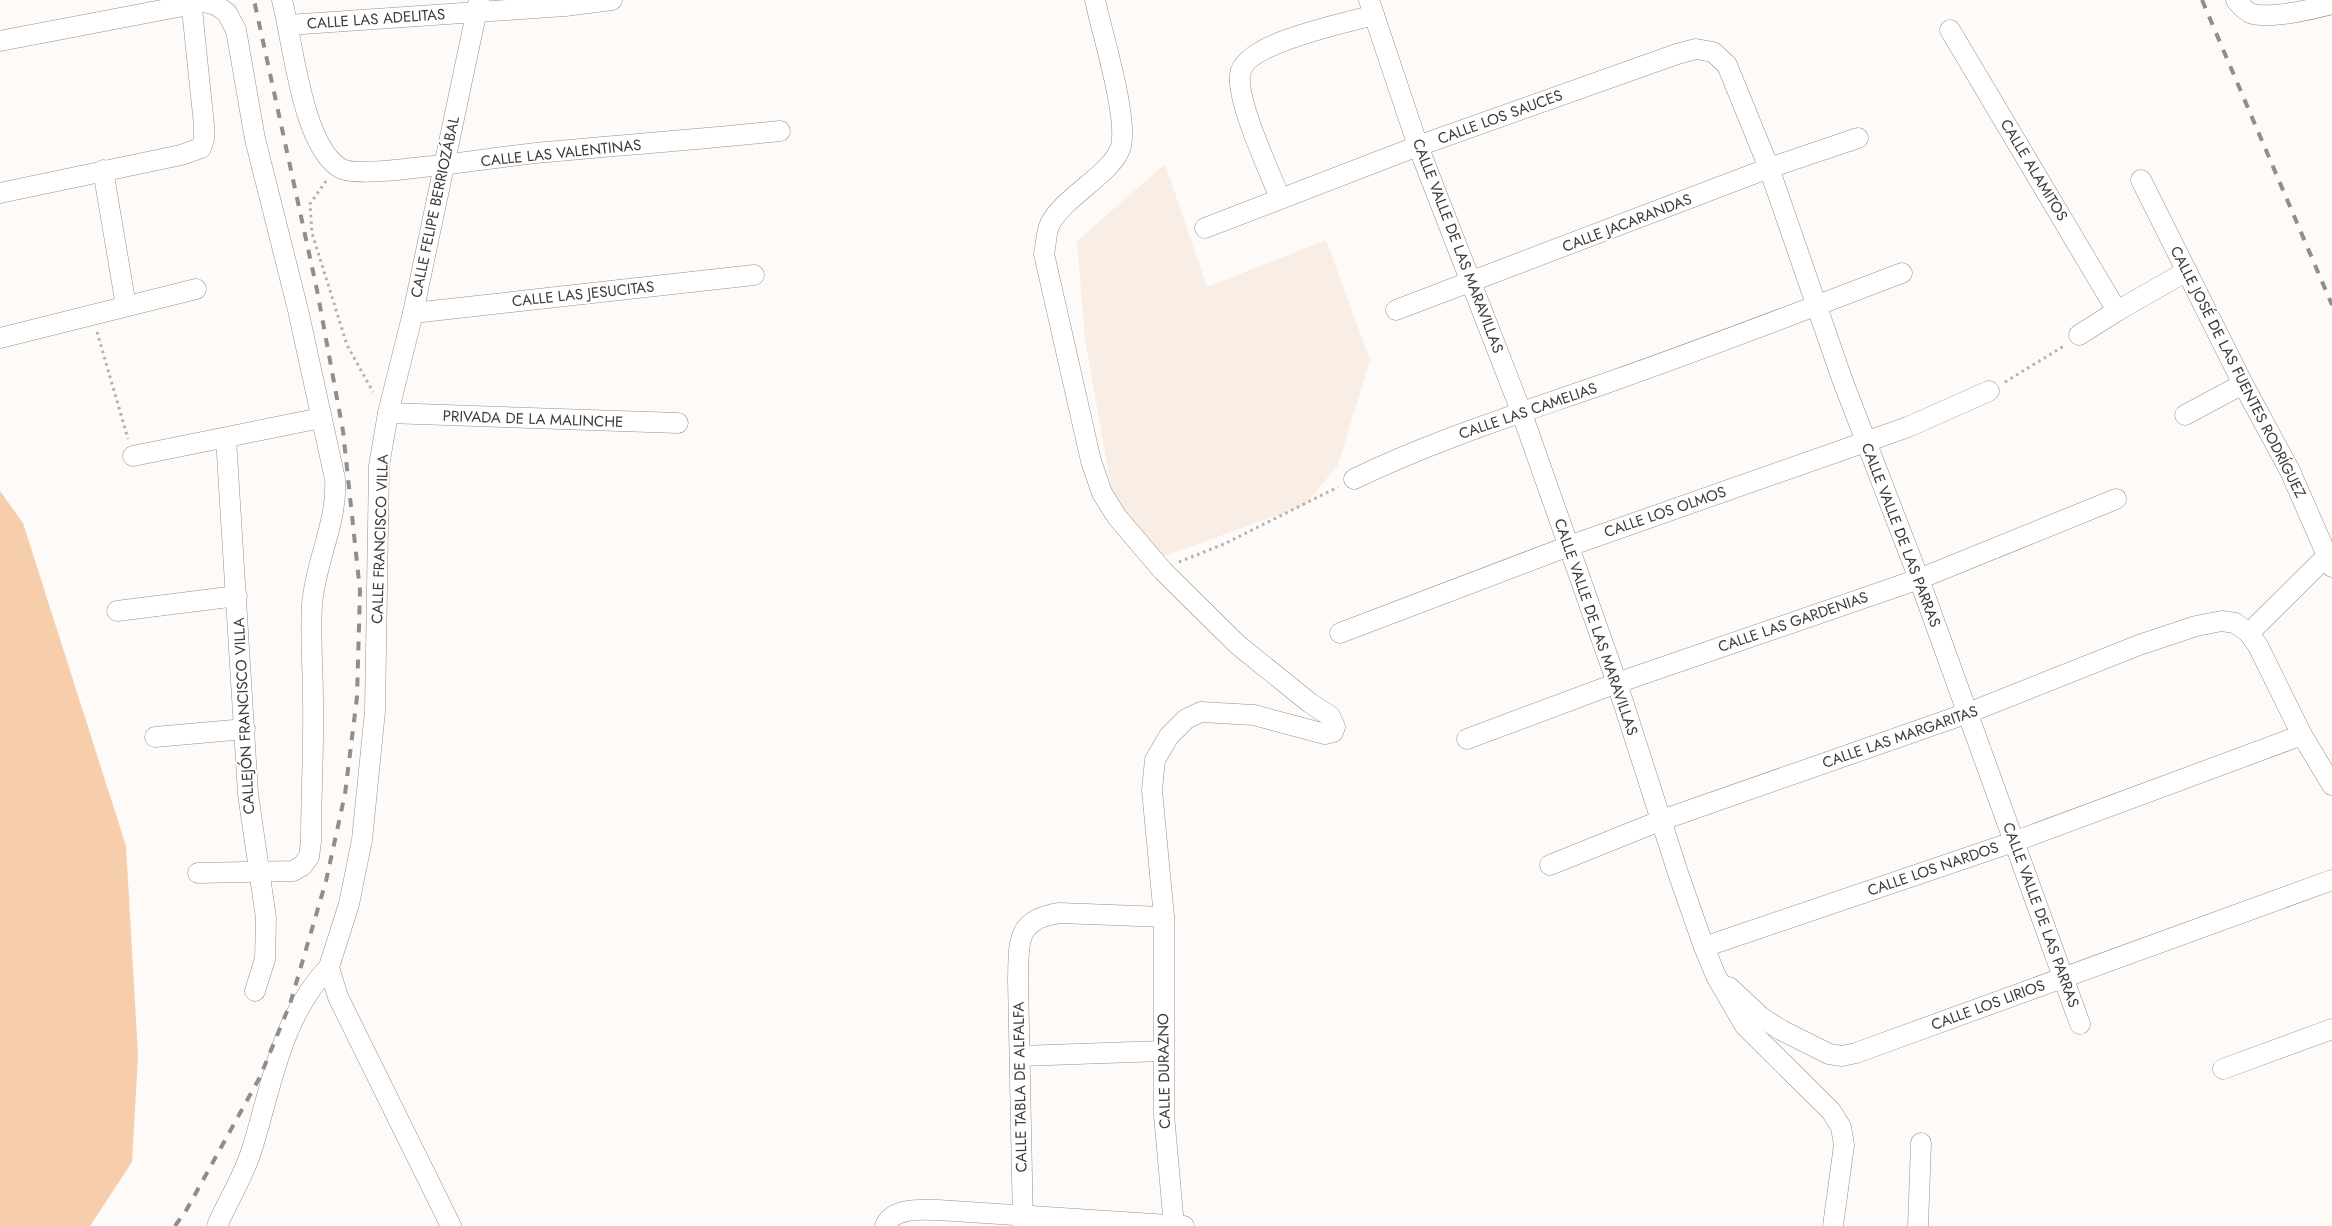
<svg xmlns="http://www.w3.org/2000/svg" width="2332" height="1226" font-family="Jost,sans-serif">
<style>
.built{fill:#f8eee6}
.green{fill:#f7ceab}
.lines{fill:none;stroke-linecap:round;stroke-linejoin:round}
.minor-casing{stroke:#94918f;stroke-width:21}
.path{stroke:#b2b0af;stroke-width:3;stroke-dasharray:2.5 4;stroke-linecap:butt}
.minor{stroke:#fff;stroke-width:20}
.rail{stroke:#908e8d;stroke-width:4;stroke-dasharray:9 9;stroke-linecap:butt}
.labels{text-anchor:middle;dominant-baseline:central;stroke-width:4;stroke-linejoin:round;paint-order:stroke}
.street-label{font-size:15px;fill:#3c3b3a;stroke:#fff}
</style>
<rect width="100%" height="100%" fill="#fdfaf8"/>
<polygon class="built" points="1165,164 1207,287 1326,240 1370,360 1338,465 1305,505 1162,557 1115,509 1085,340 1077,241"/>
<polygon class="green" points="0,491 23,523 126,846 138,1055 132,1162 90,1226 0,1226"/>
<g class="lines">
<defs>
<g id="minor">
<path d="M282,0C293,42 302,145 340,168C353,176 406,169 422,167C464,163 505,156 546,152C624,145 702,139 780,131"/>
<path d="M1095,0C1102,33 1128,116 1121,146C1114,173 1064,196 1050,224C1046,232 1046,245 1044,254L1091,461L1102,493L1117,517L1163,571L1238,645L1310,703L1330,716L1335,727L1333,732L1325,734L1254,715L1201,712L1186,719L1169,736L1155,760L1152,790L1164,917V1115L1174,1226"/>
<polyline points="1369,0 1418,146 1521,411 1617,683 1678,873 1704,947 1716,976 1745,1026 1831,1111 1841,1127 1844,1145 1833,1226"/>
<path d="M2236,0C2239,4 2246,11 2250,13C2267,20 2314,9 2332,4"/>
<polyline points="288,25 565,6 612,0"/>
<polyline points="1950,30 2117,311"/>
<path d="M0,41L204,2L216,5L227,13L236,30L255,139L298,310L335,479C338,522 315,562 312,605C310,637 313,669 313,700C314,747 311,794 311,841L309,857L302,866L293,871L198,873"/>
<polyline points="103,170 126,306"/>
<polyline points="2141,180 2243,384 2290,471 2332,567"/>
<polyline points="0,193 181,155 201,148 204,139 204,125 191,0"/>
<path d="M1280,198C1269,170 1237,103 1240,75C1242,43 1346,23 1374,15"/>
<polyline points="1205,228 1418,146 1677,54 1696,49 1713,52 1727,65 1769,168 1842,379 1919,579 2080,1024"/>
<polyline points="1396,310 1769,168 1858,138"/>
<polyline points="413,313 754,275"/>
<polyline points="2079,335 2117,311 2187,271"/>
<polyline points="0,338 196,289"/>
<polyline points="388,413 678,423"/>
<polyline points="2185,415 2243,384"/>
<polyline points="226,438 248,794 266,918 265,959 255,991"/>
<polyline points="133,456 321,418"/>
<path d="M1354,479C1439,438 1527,411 1615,380C1712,346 1807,309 1902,273"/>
<polyline points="117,611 237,596"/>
<polyline points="1340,633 1569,546 1908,427 1989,391"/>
<polyline points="2249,633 2327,556"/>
<polyline points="155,737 245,729"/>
<polyline points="1467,739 1617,683 1919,579 2116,499"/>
<polyline points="1550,865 1662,820 1968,713 2139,645 2196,626 2222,621 2235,623 2249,633 2258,646 2302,735 2332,785"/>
<polyline points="1704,947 2016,841 2302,735"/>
<polyline points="1729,987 1761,1017 1781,1030 1829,1054 1842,1056 1856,1053 2332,880"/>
<polyline points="1020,1056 1163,1051"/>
<polyline points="2223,1069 2332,1029"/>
<path d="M217,1226C228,1200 244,1176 252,1149C272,1085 281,1017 329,967"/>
<polyline points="451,1226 338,997 329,967 349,904 362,840 375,711 379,466 388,413 413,313 479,0"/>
<path d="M885,1226C893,1207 922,1210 938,1210L1184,1226"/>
<path d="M1023,1226L1018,979C1019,941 1016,919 1060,913L1164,917"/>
<polyline points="1918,1226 1921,1143"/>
</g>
</defs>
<use href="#minor" class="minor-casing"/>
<g class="path">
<polyline points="326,181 310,204 312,233 347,345 373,392"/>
<polyline points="97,332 128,439"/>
<polyline points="2005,382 2064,346"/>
<polyline points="1179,562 1224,544 1338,487"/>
</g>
<use href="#minor" class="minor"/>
<g class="rail">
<polyline points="2202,0 2332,305"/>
<polyline points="175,1226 187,1209 260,1077 290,1004 326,881 345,794 357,697 360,591 343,431 317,290 254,0"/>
</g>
</g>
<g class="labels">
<g class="street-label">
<text transform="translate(376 19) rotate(-4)">CALLE LAS ADELITAS</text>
<text transform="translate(1500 117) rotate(-20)">CALLE LOS SAUCES</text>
<text transform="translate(561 153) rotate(-6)">CALLE LAS VALENTINAS</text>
<text transform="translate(2034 170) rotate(59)">CALLE ALAMITOS</text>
<text transform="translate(435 207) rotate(-78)">CALLE FELIPE BERRIOZÁBAL</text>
<text transform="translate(1627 223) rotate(-21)">CALLE JACARANDAS</text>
<text transform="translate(1458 246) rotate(69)">CALLE VALLE DE LAS MARAVILLAS</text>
<text transform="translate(583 294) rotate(-6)">CALLE LAS JESUCITAS</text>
<text transform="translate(2238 372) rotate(63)">CALLE JOSÉ DE LAS FUENTES RODRÍGUEZ</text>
<text transform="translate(1528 411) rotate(-19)">CALLE LAS CAMELIAS</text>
<text transform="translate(533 419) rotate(2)">PRIVADA DE LA MALINCHE</text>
<text transform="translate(1665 512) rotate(-19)">CALLE LOS OLMOS</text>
<text transform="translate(1901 535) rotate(69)">CALLE VALLE DE LAS PARRAS</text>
<text transform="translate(380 539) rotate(-88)">CALLE FRANCISCO VILLA</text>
<text transform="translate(1793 622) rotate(-19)">CALLE LAS GARDENIAS</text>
<text transform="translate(1596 627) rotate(71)">CALLE VALLE DE LAS MARAVILLAS</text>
<text transform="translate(244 716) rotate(-93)">CALLEJÓN FRANCISCO VILLA</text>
<text transform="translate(1900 737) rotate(-19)">CALLE LAS MARGARITAS</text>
<text transform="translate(1933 869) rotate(-19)">CALLE LOS NARDOS</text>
<text transform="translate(2041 915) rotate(70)">CALLE VALLE DE LAS PARRAS</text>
<text transform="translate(1988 1005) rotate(-20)">CALLE LOS LIRIOS</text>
<text transform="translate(1164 1071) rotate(-91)">CALLE DURAZNO</text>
<text transform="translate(1020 1087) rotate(-91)">CALLE TABLA DE ALFALFA</text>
</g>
</g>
</svg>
